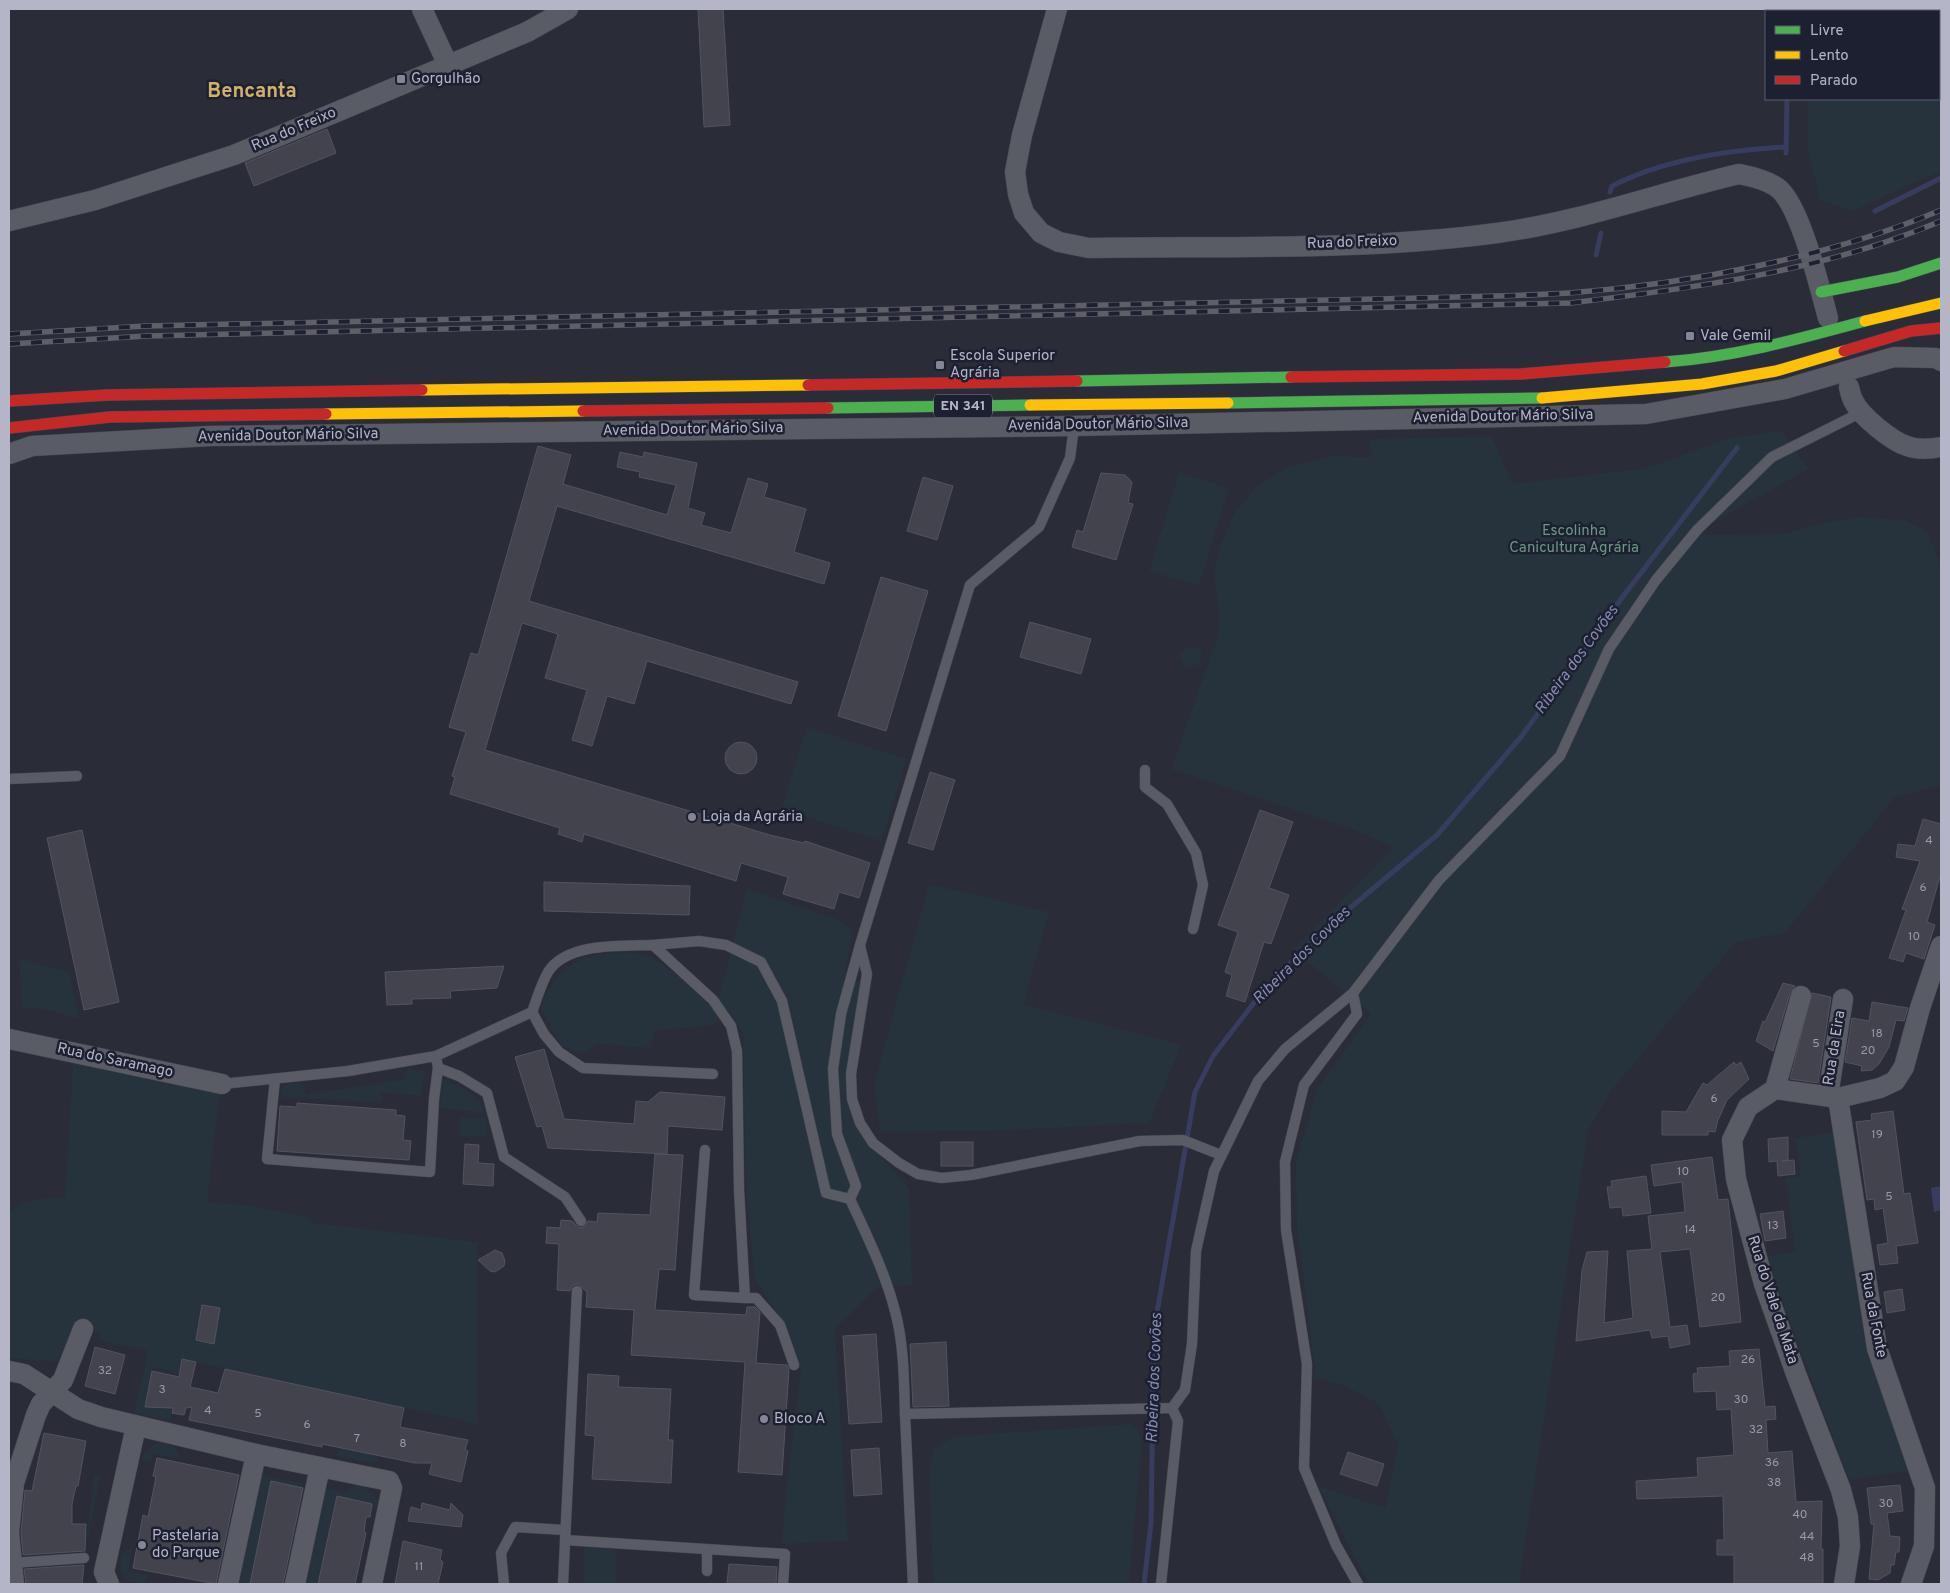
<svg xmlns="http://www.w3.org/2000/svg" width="1950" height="1593" font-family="Overpass,sans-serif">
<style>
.green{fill:#27333c}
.water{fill:#383d5f}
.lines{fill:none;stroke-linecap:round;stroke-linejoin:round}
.stream{stroke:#383d5f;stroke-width:5}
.building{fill:#42434c;stroke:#52535f}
.lane-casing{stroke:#464850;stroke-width:11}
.street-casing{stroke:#464850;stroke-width:21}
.fast-casing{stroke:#474853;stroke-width:12}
.slow-casing{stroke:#474853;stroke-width:12}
.jam-casing{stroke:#474853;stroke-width:12}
.lane{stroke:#595b65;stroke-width:10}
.street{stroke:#595b65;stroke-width:20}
.fast{stroke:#4caf50;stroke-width:11}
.slow{stroke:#ffc107;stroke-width:11}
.jam{stroke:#c62828;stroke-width:11}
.rail-casing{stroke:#5e5f68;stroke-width:5.5}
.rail{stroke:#1d2031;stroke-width:4;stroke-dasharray:11;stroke-linecap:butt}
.poi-dot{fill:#848695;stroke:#1d2031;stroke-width:2}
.labels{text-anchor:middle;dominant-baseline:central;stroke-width:5;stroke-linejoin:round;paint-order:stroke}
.number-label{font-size:12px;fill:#9899a9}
.shield{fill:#1d2031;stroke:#87899b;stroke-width:1}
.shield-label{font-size:14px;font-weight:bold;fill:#b4b6c8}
.poi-label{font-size:15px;fill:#b4b6c8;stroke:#1d2031;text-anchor:start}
.street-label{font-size:15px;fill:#b4b6c8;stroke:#1d2031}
.park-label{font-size:15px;fill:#6c9882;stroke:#1d2031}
.water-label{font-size:16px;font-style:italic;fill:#858bb2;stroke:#1d2031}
.district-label{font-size:20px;font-weight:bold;fill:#d0b267;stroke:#1d2031}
</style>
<rect width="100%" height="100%" fill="#2a2c37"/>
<g class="green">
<polygon points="1939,77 1941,81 1941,171 1852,211 1820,200 1808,151 1807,99 1939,99"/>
<polygon points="1782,431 1809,469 1698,531 1708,535 1784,534 1811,526 1856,517 1904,520 1927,531 1941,564 1941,785 1894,798 1785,933 1736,942 1611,1091 1588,1131 1519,1584 1369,1584 1318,1486 1385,1508 1398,1445 1379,1404 1341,1384 1316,1378 1297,1229 1296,1163 1317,1089 1371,1014 1293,950 1393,847 1349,828 1171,769 1218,636 1219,612 1214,576 1219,548 1235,512 1256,486 1288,467 1330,456 1372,457 1369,439 1492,436 1512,484 1647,468 1729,438"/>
<polygon points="1179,472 1229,488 1199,586 1149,571"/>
<polygon points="1187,647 1196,647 1202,651 1199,664 1185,669 1179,656"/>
<polygon points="807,727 907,759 881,841 781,809"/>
<polygon points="929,884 1049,912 1024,1004 1182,1045 1149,1123 989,1131 880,1132 874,1084"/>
<polygon points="747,889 837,919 853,931 845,969 861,985 848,1100 855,1126 909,1189 912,1285 877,1288 835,1329 848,1541 782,1544 787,1483 801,1369 784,1323 755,1280 746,1189 743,1033 718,999"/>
<path d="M600,954C615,954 633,951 647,956C671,966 702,995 718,1016V1021L708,1026L654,1031L651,1048L598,1044L582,1054L562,1046L540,1007C555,976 566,961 600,954Z"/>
<polygon points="19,958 70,973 79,1019 44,1009 22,1008"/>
<path d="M73,1060L220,1094L207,1202L247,1205L309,1217L308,1222L477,1242V1424L183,1359L180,1373L153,1367L145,1407L165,1408L172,1405L170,1421L134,1413L148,1351L99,1340L101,1332L75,1326L58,1362L9,1358V1212C24,1199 46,1198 65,1197Z"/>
<polygon points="407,1069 426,1071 420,1096 382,1093 381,1103 281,1097 282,1087 287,1084 303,1082 306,1094 403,1080"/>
<path d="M442,1079C459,1087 480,1093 485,1113L440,1108Z"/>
<polygon points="460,1117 487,1118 486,1137 459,1136"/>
<polygon points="1834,1132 1872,1366 1909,1471 1849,1480 1765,1256 1795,1252 1786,1178 1801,1176 1795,1138"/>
<polygon points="1131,1424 1139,1431 1142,1442 1129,1584 933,1584 929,1468 934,1448 956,1436"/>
<polygon points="383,1425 375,1464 336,1456 338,1448 371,1454 376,1429"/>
<path d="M163,1443L173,1446L180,1456L179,1459L153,1454L151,1461L146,1462L141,1459C146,1449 152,1444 163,1443Z"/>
<polygon points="94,1475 100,1477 85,1554"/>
<polygon points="260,1475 302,1483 303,1488 271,1482 250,1584 239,1584"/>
<path d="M357,1484C369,1488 374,1492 379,1503L376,1509L372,1507V1504L337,1496L318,1584H304L324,1491L327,1488L343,1492Z"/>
<polygon points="133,1547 128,1571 149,1575 144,1584 127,1580 121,1572 121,1555"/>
<polygon points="584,1547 615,1549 615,1555 617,1555 616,1584 583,1584"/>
</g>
<polygon class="water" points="1941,1186 1941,1210 1934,1212 1931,1188"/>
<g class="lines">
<g class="stream">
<polyline points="1909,9 1910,11"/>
<polyline points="1821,11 1823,9"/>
<polyline points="1939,54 1941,58"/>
<polyline points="1786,153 1787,99"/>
<path d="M1610,192L1612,186C1663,160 1729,150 1786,147"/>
<polyline points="1875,211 1941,178"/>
<polyline points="1596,255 1601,233"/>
<polyline points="1144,1584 1151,1523 1154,1330 1195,1092 1213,1056 1266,987 1326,928 1437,835 1521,737 1624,595 1737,448"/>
</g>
</g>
<g class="building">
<polygon points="698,9 723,9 730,125 704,127"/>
<polygon points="327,129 336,153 254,186 245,163"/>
<polygon points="538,446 571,455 563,484 667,515 676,485 639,477 640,472 617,467 620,452 643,457 644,452 697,463 688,508 705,513 701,525 731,533 748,478 768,484 764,497 806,509 794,552 830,563 824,584 557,506 529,601 798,682 791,704 647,661 634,704 607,696 592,746 572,740 587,690 545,678 558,634 522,623 485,750 770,835 804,843 805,841 870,863 859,898 839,892 834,909 783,894 788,877 741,863 736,881 584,834 582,842 558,834 560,828 450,794 455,777 452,776 466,732 449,727 471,653 478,655"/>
<polygon points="1101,473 1125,475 1132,482 1128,503 1133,504 1116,560 1072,547 1077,530 1083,532"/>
<polygon points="923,477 953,486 937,540 907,531"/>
<polygon points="881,577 928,591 886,731 838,716"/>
<polygon points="1030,622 1091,639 1081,674 1020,657"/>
<circle cx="741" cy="758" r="16"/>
<polygon points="930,772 955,780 933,850 908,843"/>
<polygon points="1260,810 1293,822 1269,888 1289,895 1271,944 1264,942 1245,1002 1226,996 1232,975 1225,972 1238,932 1218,925"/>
<polygon points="1923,819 1941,824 1941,873 1927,922 1935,925 1924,959 1906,953 1903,962 1889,958 1906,910 1902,909 1920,861 1896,857 1898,844 1915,846"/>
<polygon points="82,830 119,1002 84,1010 47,838"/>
<polygon points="544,882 690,886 689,915 544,911"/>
<polygon points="504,966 497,988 450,991 451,998 412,999 412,1004 387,1005 385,972"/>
<polygon points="1783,983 1795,986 1790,993 1773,1051 1756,1041 1763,1021 1765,1022"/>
<polygon points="1812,993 1831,997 1818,1083 1790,1079"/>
<polygon points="1872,1002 1908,1008 1904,1021 1896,1020 1889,1047 1879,1064 1872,1070 1861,1071 1862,1066 1845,1062 1852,1018 1869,1021"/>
<polygon points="544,1049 564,1119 634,1124 636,1101 648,1102 660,1092 725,1097 722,1130 668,1126 667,1154 548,1148 542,1126 537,1127 515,1057"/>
<polygon points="1734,1062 1736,1065 1741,1062 1749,1079 1727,1100 1718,1120 1715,1132 1708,1131 1708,1135 1662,1135 1662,1111 1686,1112 1703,1083 1707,1085"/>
<polygon points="297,1103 396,1110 396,1115 405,1116 403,1140 411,1141 409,1160 277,1151 280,1106 297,1107"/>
<polygon points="1893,1111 1904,1194 1910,1193 1918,1243 1896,1246 1898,1263 1880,1265 1877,1245 1888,1243 1883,1208 1875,1210 1874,1199 1867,1200 1856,1122 1872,1120 1871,1114"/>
<polygon points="1788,1137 1788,1160 1782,1161 1794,1160 1795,1174 1778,1176 1777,1161 1769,1162 1768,1139"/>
<rect x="941" y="1142" width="32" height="24"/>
<polygon points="465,1144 479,1145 478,1163 494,1164 493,1186 463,1184"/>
<polygon points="655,1154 683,1155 675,1270 659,1269 655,1310 746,1315 747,1307 755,1307 760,1312 756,1363 787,1365 789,1369 782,1475 738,1472 745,1362 631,1355 634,1310 586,1307 587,1292 578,1284 573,1285 570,1291 557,1290 559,1244 546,1243 547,1227 560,1228 561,1220 572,1221 578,1227 582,1228 588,1221 597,1222 598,1213 650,1215"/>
<polygon points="1712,1157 1718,1200 1728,1199 1741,1322 1700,1327 1690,1249 1660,1252 1670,1327 1687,1325 1690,1344 1670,1348 1668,1336 1652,1338 1650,1330 1576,1341 1582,1270 1587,1252 1608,1251 1604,1323 1633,1318 1627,1251 1652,1249 1648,1216 1685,1212 1682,1182 1654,1186 1651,1165"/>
<polygon points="1646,1176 1651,1213 1623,1216 1622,1207 1610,1208 1607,1187 1612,1187 1611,1181"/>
<polygon points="1783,1211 1786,1238 1765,1241 1760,1214"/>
<polygon points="495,1250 502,1253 505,1261 504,1266 495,1272 490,1271 478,1260"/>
<polygon points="1902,1289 1905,1310 1887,1313 1884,1292"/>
<polygon points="202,1305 220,1308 214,1344 196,1340"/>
<polygon points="876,1334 882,1422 849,1424 843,1336"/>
<polygon points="946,1342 949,1406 913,1407 910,1344"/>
<polygon points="95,1347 125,1355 115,1394 85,1386"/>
<polygon points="1759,1349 1765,1407 1775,1406 1776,1419 1766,1420 1768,1453 1792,1451 1796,1502 1822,1501 1821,1549 1823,1549 1823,1584 1734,1584 1734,1555 1717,1555 1717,1540 1724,1540 1723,1496 1637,1499 1636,1481 1698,1477 1697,1458 1734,1455 1731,1409 1717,1410 1716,1391 1694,1392 1693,1374 1698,1373 1697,1368 1730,1366 1729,1351"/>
<polygon points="182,1359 196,1362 190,1387 218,1393 225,1369 404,1408 400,1427 468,1440 465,1450 468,1451 461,1482 429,1474 432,1463 415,1463 322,1444 322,1447 189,1420 192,1407 186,1408 184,1415 172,1413 173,1408 145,1407 152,1371 179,1377"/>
<polygon points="588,1374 619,1376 618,1387 671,1389 668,1440 673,1440 671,1483 592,1479 595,1436 585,1435"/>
<polygon points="44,1433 86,1441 78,1486 76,1486 72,1504 72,1524 86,1524 85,1551 23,1555 21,1533 25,1490 32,1491"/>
<polygon points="879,1448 882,1494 854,1496 851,1450"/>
<polygon points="1348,1452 1384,1464 1377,1486 1340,1474"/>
<polygon points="157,1458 239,1475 216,1584 133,1568 143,1515 148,1517 156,1477 153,1476"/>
<polygon points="271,1481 303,1488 283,1584 250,1584"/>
<polygon points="1900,1485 1903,1511 1887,1513 1890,1536 1900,1537 1899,1552 1896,1552 1894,1565 1891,1565 1890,1573 1878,1580 1869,1579 1874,1524 1871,1524 1867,1488"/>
<polygon points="337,1496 372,1504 370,1517 366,1517 364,1532 366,1533 355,1584 318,1584"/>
<polygon points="422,1503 450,1510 451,1503 463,1515 461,1527 408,1521 411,1507 421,1510"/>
<polygon points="403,1541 442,1550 440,1559 443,1562 438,1584 395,1584"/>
<polygon points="729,1564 777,1567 776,1584 727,1584"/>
<polygon points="84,1565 82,1584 26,1584 24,1569"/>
</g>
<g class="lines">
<defs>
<g id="lane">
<path d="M1074,426L1070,458L1039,527L970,585L860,945L841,1014L833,1069L837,1134L856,1186L850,1199C867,1236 885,1272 895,1311C904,1344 904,1380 905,1414L1172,1408L1185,1390L1192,1344L1196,1251L1214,1171L1258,1081L1285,1049L1353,993L1439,880L1560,756L1609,649L1656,580L1697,530L1772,457L1862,412"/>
<polyline points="1145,770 1145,787 1167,804 1196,853 1203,885 1193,929"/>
<polyline points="9,779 77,776"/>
<polyline points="653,945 699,941 726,945 761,962 782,1001 826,1193 850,1199"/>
<polyline points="860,946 867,974 851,1074 852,1099 860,1123 873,1143 899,1163 918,1174 942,1178 971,1175 1140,1141 1183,1140 1221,1155"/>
<polyline points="1353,993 1357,1014 1304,1085 1285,1162 1286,1230 1307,1364 1304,1468 1336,1545 1358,1584"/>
<polyline points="532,1012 544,1034 559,1052 583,1068 713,1074"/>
<path d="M436,1056L532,1012C537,999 541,984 548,972C567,942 623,946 653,945L713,1000L731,1026L737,1051L739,1190L745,1298L694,1295L705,1150"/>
<polyline points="275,1079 267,1159 430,1172 434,1099 438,1068"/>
<polyline points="222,1084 348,1071 436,1056 438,1068 459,1076 487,1093 504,1157 565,1197 581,1221"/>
<polyline points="745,1298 756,1298 780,1325 794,1365"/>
<polyline points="905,1414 913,1584"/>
<polyline points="565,1540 785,1554 783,1584"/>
<polyline points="12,1563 84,1558"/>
<polyline points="707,1571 707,1549"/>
<polyline points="504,1584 501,1553 515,1527 565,1530"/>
<polyline points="563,1584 577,1291"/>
<polyline points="1161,1584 1178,1421 1172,1408"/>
</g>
<g id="street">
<polyline points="422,9 448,65"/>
<path d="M1057,9L1022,135L1015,172L1018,194L1024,213L1041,233L1059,242L1089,248C1225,246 1363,251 1497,233C1580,222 1658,193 1739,174C1752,177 1768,180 1779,189C1801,208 1820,289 1828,318"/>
<polyline points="9,221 95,200 234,155 527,32 568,9"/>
<path d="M1849,387C1850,392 1851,397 1854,402C1861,416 1891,441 1907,446C1917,450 1930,449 1941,447"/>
<polyline points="9,454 32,446 210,436 1074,426 1646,414 1785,389 1894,357 1936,358 1941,361"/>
<polyline points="9,1039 222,1084"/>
<polyline points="1775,1089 1801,996"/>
<polyline points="1828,1096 1843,999"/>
<polyline points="1838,1098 1877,1348 1925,1488 1924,1546 1911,1584"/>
<polyline points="9,1371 24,1374 78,1409 101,1417 256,1454 389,1481 392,1488 372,1584"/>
<polyline points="14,1584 9,1533 14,1483 36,1415 41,1404 63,1380 83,1329"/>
<polyline points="109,1584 104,1572 136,1426"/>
<polyline points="228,1584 256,1454"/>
<polyline points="295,1584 320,1467"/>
<polyline points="1844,1584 1850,1546 1848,1517 1841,1490 1796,1374 1764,1284 1736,1179 1732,1140 1748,1107 1775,1089 1838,1098 1880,1088 1895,1081 1904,1067 1920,1008 1941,946"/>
</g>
<g id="fast">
<polyline points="1821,292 1898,277 1941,263"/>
<path d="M1665,362C1734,357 1799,339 1865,321"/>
<polyline points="1077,381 1291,377"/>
<polyline points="1228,403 1542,398"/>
<polyline points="828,408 1030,405"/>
</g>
<g id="slow">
<polyline points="1865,321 1941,303"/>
<polyline points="422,390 808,385"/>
<polyline points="1542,398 1702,384 1776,371 1844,351"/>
<polyline points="1030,405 1228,403"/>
<polyline points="326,414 583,411"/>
</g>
<g id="jam">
<polyline points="1844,351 1911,331 1941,328"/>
<polyline points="1291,377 1521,374 1665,362"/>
<polyline points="808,385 1077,381"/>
<polyline points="9,401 108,395 422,390"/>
<polyline points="583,411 828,408"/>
<polyline points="9,428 110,417 326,414"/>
</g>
</defs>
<use href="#lane" class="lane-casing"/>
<use href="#street" class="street-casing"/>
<use href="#fast" class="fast-casing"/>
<use href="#slow" class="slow-casing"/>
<use href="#jam" class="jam-casing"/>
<use href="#lane" class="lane"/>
<use href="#street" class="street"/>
<use href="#fast" class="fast"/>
<use href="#slow" class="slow"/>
<use href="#jam" class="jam"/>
<defs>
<g id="rail">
<path d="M9,334L146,326L1375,299C1440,297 1504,297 1569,293C1689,284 1830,257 1941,210"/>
<path d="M9,344L147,336L1570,303C1696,288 1824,271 1941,221"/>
</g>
</defs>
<use href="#rail" class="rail-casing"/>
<use href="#rail" class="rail"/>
</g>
<g class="poi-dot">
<rect x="396" y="74" width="10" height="10" rx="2.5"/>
<rect x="1685" y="331" width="10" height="10" rx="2.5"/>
<rect x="935" y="360" width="10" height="10" rx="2.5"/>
<circle cx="692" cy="817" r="5"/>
<circle cx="764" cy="1419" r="5"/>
<circle cx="142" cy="1545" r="5"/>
</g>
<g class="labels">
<g class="number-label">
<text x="1929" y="841">4</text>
<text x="1923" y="888">6</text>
<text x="1914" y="937">10</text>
<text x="1877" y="1034">18</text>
<text x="1816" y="1044">5</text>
<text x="1868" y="1051">20</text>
<text x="1714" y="1099">6</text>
<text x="1877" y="1135">19</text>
<text x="1683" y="1172">10</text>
<text x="1889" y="1197">5</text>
<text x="1773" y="1226">13</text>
<text x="1690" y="1230">14</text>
<text x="1718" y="1298">20</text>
<text x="1748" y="1360">26</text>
<text x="105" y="1371">32</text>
<text x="162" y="1390">3</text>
<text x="1741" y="1400">30</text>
<text x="208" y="1411">4</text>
<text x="258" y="1414">5</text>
<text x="307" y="1425">6</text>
<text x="1756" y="1430">32</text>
<text x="357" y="1439">7</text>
<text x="403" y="1444">8</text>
<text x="1772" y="1463">36</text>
<text x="1774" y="1483">38</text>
<text x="1886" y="1504">30</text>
<text x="1800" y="1515">40</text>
<text x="1807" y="1537">44</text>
<text x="1807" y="1558">48</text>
<text x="419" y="1567">11</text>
</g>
<rect class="shield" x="934" y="394.5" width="58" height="23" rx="4"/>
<g class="shield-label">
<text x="963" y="406">EN 341</text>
</g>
<g class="poi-label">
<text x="411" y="79">Gorgulhão</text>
<text x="1700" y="336">Vale Gemil</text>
<text x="950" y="356">Escola Superior<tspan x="950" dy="17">Agrária</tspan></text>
<text x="702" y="817">Loja da Agrária</text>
<text x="774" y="1419">Bloco A</text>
<text x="152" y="1536">Pastelaria<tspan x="152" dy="17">do Parque</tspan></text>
</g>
<g class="street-label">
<text transform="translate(294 130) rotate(-23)">Rua do Freixo</text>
<text transform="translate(1352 243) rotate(-2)">Rua do Freixo</text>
<text transform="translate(1503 417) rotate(-1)">Avenida Doutor Mário Silva</text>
<text transform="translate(1098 425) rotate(-1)">Avenida Doutor Mário Silva</text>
<text transform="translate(693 430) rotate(-1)">Avenida Doutor Mário Silva</text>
<text transform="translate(288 436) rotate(-1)">Avenida Doutor Mário Silva</text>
<text transform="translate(1835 1048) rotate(-81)">Rua da Eira</text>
<text transform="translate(115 1061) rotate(12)">Rua do Saramago</text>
<text transform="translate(1772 1300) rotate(72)">Rua do Vale da Mata</text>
<text transform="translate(1873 1315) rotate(79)">Rua da Fonte</text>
</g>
<g class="park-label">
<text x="1574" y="531">Escolinha<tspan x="1574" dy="17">Canicultura Agrária</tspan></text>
</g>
<g class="water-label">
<text transform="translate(1577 660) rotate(-54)">Ribeira dos Covões</text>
<text transform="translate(1302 956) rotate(-45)">Ribeira dos Covões</text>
<text transform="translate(1155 1378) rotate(-88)">Ribeira dos Covões</text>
</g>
<g class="district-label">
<text x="252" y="92">Bencanta</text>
</g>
</g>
<rect width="1950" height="1593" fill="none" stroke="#b4b6c8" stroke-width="20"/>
<rect x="1765" y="10" width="175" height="90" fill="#1d2031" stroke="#595c6d"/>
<rect x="1775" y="26" width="25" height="8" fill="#4caf50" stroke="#595c6d"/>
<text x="1810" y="35" font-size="15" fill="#b4b6c8">Livre</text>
<rect x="1775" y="51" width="25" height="8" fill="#ffc107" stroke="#595c6d"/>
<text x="1810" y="60" font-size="15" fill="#b4b6c8">Lento</text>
<rect x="1775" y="76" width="25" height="8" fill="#c62828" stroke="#595c6d"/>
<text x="1810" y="85" font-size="15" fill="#b4b6c8">Parado</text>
</svg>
